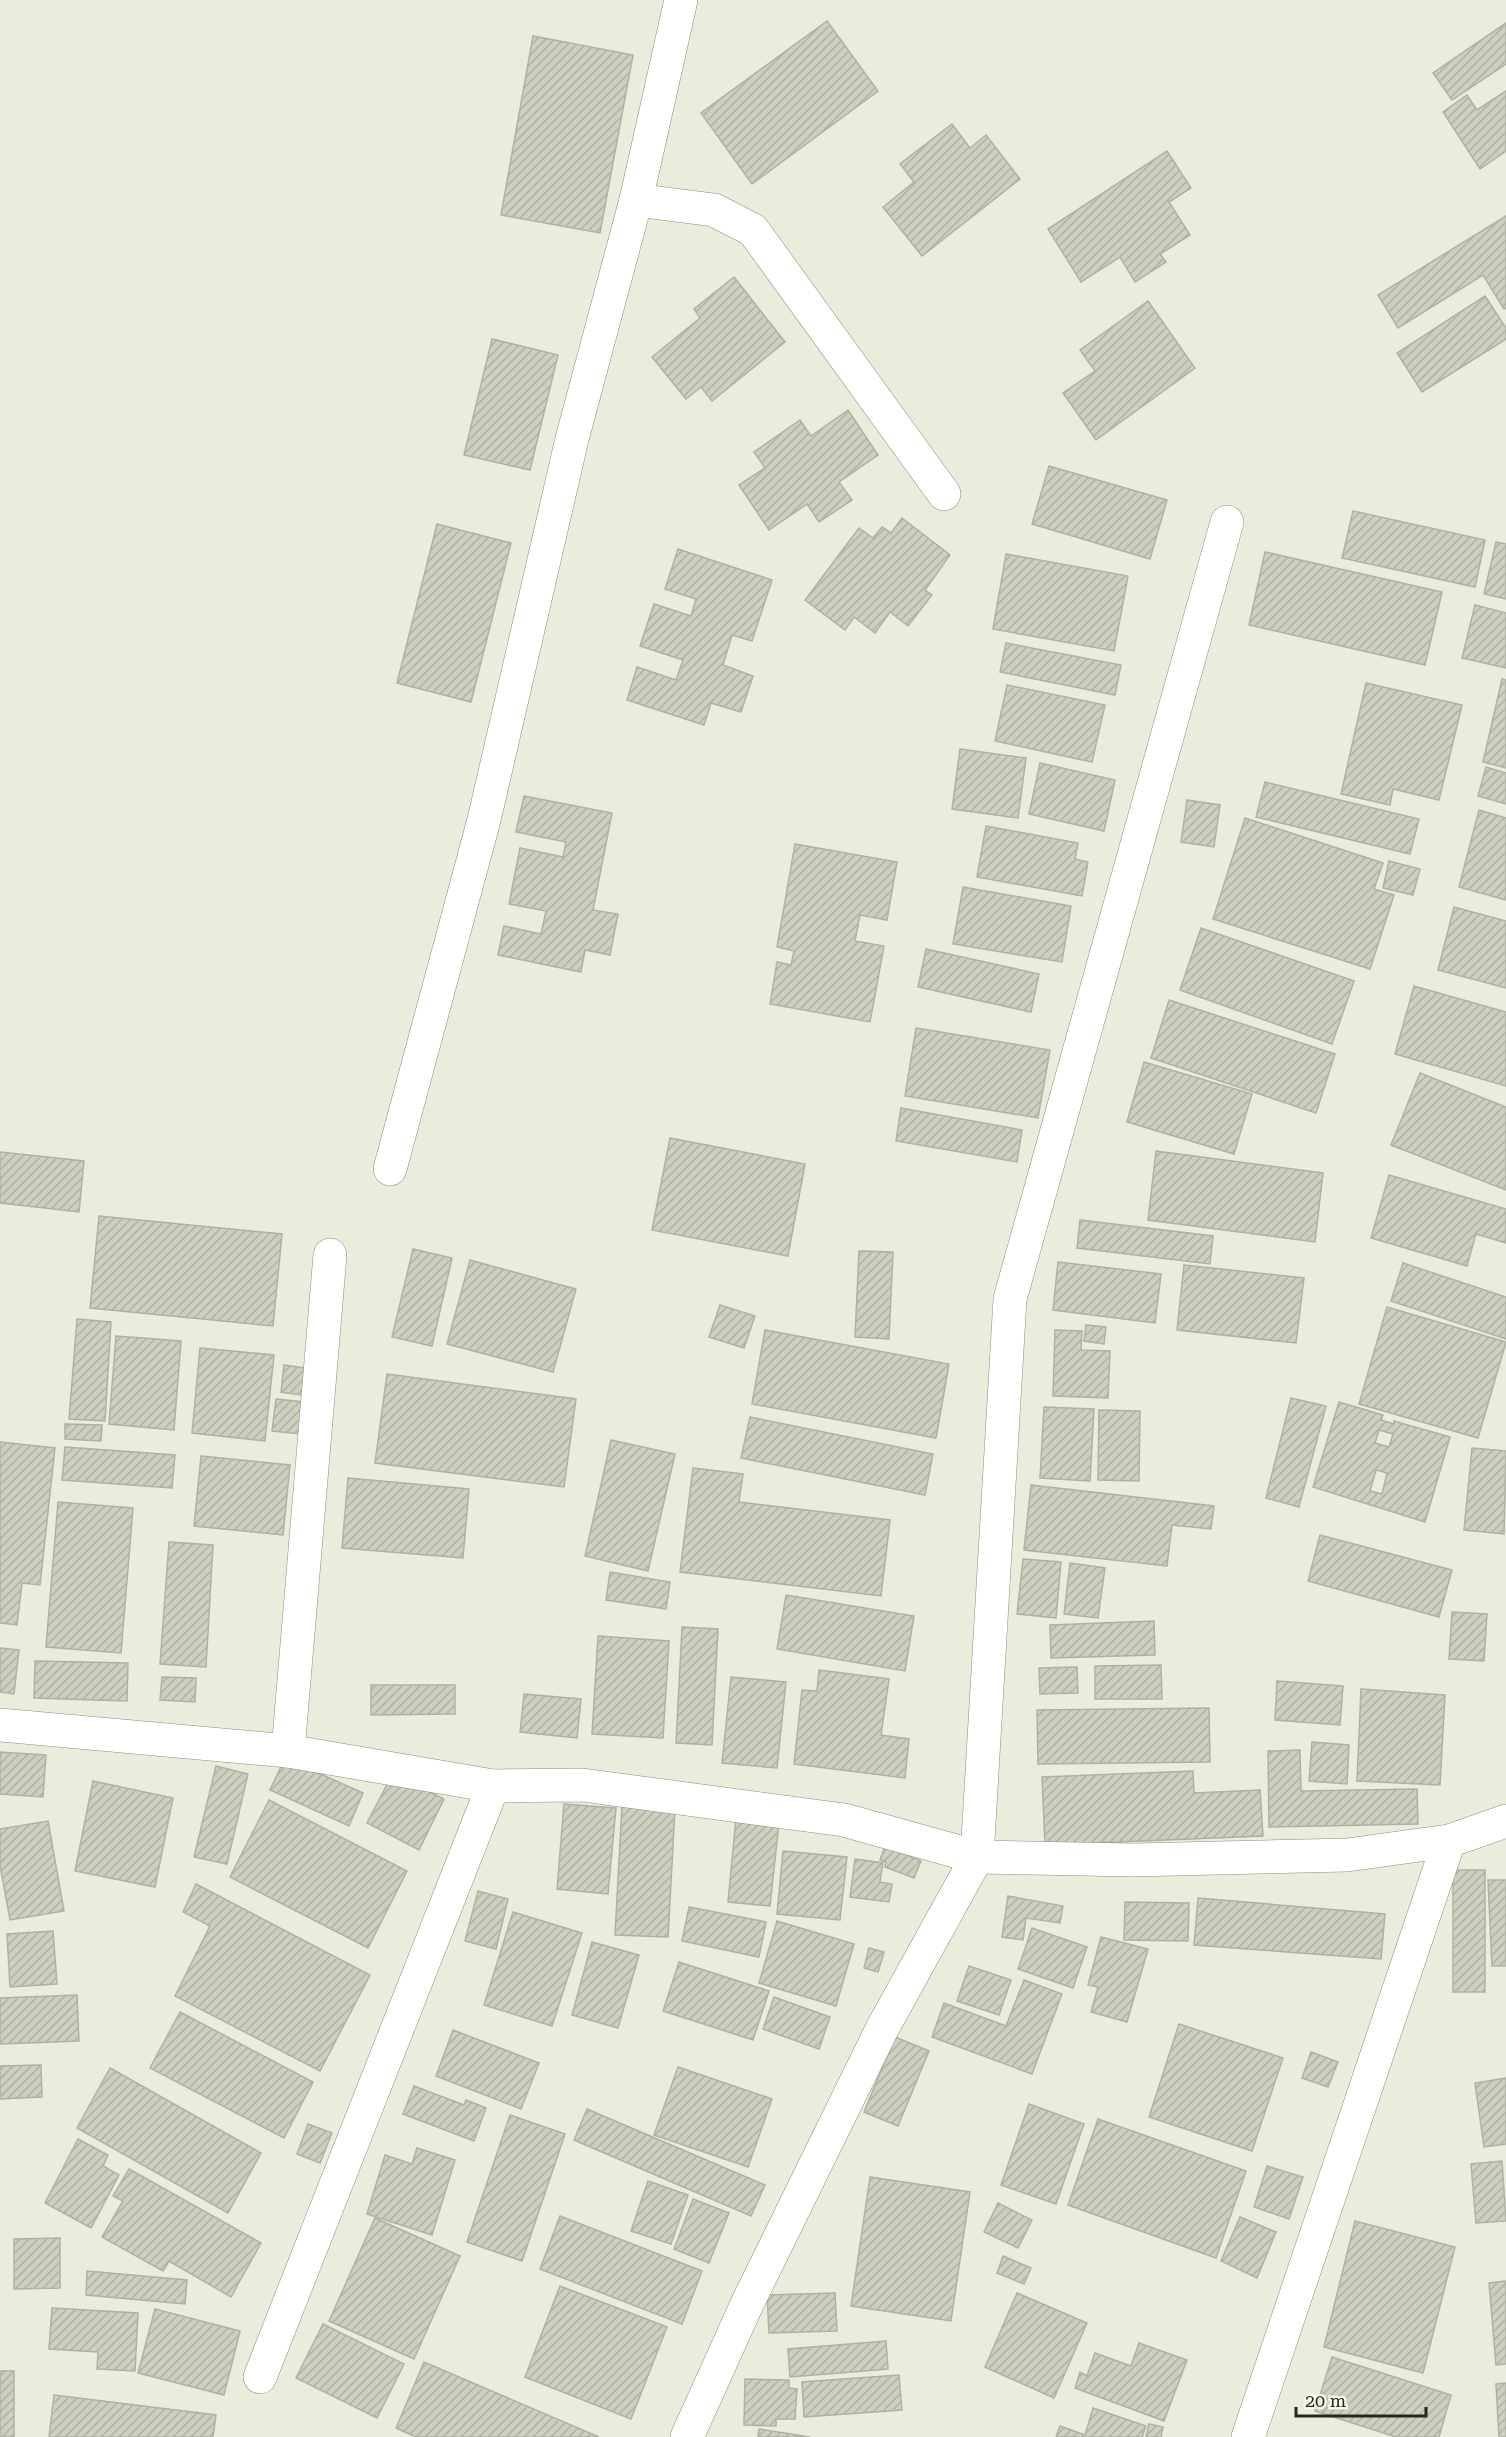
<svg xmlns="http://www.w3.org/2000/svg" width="1506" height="2437" font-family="'Roboto Serif',serif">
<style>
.building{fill:url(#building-hatch);stroke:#aeb2a2;stroke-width:1.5;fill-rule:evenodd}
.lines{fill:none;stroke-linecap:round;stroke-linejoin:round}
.minor-casing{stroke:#8a8e7f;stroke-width:34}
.minor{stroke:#fff;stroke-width:33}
</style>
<defs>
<pattern id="building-hatch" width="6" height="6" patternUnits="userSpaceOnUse" patternTransform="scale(1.5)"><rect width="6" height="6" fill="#ccd0bf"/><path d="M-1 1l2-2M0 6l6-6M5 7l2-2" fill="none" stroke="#afb3a4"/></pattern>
</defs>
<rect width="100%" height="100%" fill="#e9eddc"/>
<g class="building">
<polygon points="827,21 878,91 752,184 701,113"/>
<polygon points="1506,23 1506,64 1452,100 1433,73"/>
<polygon points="533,36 633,55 600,233 501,215"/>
<polygon points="1506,91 1506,151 1480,169 1443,112 1467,95 1477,110"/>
<polygon points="952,124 970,148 986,135 1020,179 922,256 883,207 914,182 900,164"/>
<polygon points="1167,151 1191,188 1169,202 1190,235 1160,254 1166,262 1135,282 1120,257 1081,282 1048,229"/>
<polygon points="1506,216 1506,308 1504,309 1483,275 1398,328 1378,295"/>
<polygon points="734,277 785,342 712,401 701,387 686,399 652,357 700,318 694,309"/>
<polygon points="1485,296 1506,328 1506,339 1422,392 1397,353"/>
<polygon points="1148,301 1195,368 1096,440 1063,393 1095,371 1080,350"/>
<polygon points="492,339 558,355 530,470 464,455"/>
<polygon points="848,410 878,455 839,482 852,500 819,522 807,504 769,530 739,485 765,468 754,452 800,420 811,436"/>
<polygon points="1049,466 1167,500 1150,559 1032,524"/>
<polygon points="1353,511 1485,540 1475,587 1342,558"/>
<polygon points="902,518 950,555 925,590 932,595 908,626 890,612 875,633 854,617 845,630 805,600 859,528 873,538 882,527 891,533"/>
<polygon points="437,524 511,543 471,702 397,683"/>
<polygon points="1496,542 1506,544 1506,599 1484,594"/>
<polygon points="678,549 772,580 752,641 732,635 723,665 753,676 741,712 711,703 704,725 627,700 637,667 676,680 683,660 640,646 654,604 691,616 696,599 665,589"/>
<polygon points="1265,552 1442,592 1425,665 1249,625"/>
<polygon points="1006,554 1128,576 1114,651 993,629"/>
<polygon points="1475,605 1506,613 1506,668 1462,658"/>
<polygon points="1006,643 1121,665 1115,695 1000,672"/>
<polygon points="1502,679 1506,680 1506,768 1483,762"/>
<polygon points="1366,683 1462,705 1439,800 1393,789 1390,805 1341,794"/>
<polygon points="1007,685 1105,705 1092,762 995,741"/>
<polygon points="960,749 1026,758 1018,818 952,809"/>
<polygon points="1040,763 1115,780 1104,831 1029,814"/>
<polygon points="1486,767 1506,773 1506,804 1478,796"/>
<polygon points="1265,782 1419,819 1410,854 1256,817"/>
<polygon points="524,796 612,813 593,910 618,914 610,955 585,950 581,972 498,955 504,926 541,934 546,911 509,904 520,848 563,857 566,842 516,832"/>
<polygon points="1187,800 1220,805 1214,847 1181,842"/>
<polygon points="1479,810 1506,818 1506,900 1459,887"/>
<polygon points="1245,818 1383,863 1374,889 1394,895 1370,969 1213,919"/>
<polygon points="986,826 1078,843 1075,859 1088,862 1082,896 977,877"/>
<polygon points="795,844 897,862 887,920 860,915 855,941 884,946 870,1022 770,1004 777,962 791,965 794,951 777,947"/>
<polygon points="1389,861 1420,869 1413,895 1383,888"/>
<polygon points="963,887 1071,906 1062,962 953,944"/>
<polygon points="1454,907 1506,921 1506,988 1438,970"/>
<polygon points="1201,928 1354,981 1332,1044 1180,990"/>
<polygon points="926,949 1039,974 1031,1012 918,987"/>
<polygon points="1414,986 1506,1012 1506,1086 1395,1054"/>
<polygon points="1169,1000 1335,1054 1316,1113 1151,1058"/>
<polygon points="916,1028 1050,1050 1038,1118 905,1096"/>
<polygon points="1144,1062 1252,1094 1234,1154 1127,1122"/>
<polygon points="1420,1073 1506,1107 1506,1190 1391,1145"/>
<polygon points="901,1108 1022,1130 1017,1162 896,1141"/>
<polygon points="670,1138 805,1164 788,1256 652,1230"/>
<polygon points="1156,1151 1323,1173 1315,1242 1148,1220"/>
<polygon points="0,1152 84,1161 79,1212 0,1203"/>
<polygon points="1389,1175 1506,1209 1506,1243 1476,1234 1467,1266 1371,1238"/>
<polygon points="99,1216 282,1234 273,1326 90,1308"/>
<polygon points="1080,1220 1213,1236 1210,1264 1077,1248"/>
<polygon points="413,1249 452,1258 432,1346 392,1337"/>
<polygon points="859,1251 893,1252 889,1339 855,1337"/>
<polygon points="470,1260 576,1289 553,1372 447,1344"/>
<polygon points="1058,1262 1161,1274 1155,1323 1053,1310"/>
<polygon points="1403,1263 1506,1297 1506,1339 1391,1301"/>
<polygon points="1184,1265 1304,1278 1296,1343 1177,1330"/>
<polygon points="720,1305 755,1316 744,1348 709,1337"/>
<polygon points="1387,1307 1506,1342 1478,1438 1359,1404"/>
<polygon points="77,1319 111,1322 105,1421 69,1419"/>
<polygon points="1086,1325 1106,1327 1104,1344 1084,1341"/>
<polygon points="765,1330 949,1364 936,1438 752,1404"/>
<polygon points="1055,1330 1082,1331 1081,1350 1110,1351 1108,1398 1053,1396"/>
<polygon points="116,1336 181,1341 174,1430 109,1424"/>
<polygon points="200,1348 274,1355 265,1441 192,1433"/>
<polygon points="284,1365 311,1369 308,1396 281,1392"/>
<polygon points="387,1374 576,1399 564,1487 375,1463"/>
<polygon points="1291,1398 1326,1406 1299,1507 1266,1498"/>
<polygon points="276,1399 305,1402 301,1434 272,1431"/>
<path d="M1339,1402L1383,1415L1381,1420L1394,1424V1421L1450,1437L1425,1522L1313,1487ZM1379,1430L1393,1434L1389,1447L1375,1443ZM1376,1470L1387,1473L1382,1494L1370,1491Z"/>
<polygon points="1044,1407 1094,1409 1090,1481 1040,1478"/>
<polygon points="1099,1410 1140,1411 1139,1481 1098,1480"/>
<polygon points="750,1417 933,1454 925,1495 741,1458"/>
<polygon points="65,1424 102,1425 101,1441 65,1439"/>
<polygon points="611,1440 675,1454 648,1571 585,1556"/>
<polygon points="0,1442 55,1448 40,1585 22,1583 17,1625 0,1623"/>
<polygon points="65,1447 175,1455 172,1488 62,1480"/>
<polygon points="1472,1448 1506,1451 1504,1534 1464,1530"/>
<polygon points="201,1456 290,1465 283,1535 194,1526"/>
<polygon points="693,1468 743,1474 739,1502 890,1520 881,1596 680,1572"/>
<polygon points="348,1478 469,1489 463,1558 342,1548"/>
<polygon points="1031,1485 1214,1506 1211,1529 1172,1525 1167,1566 1024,1550"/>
<polygon points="58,1502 133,1508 121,1653 46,1647"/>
<polygon points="1320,1535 1452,1570 1439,1617 1308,1581"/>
<polygon points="169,1542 213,1545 206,1667 160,1664"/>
<polygon points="1023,1559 1061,1562 1056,1618 1017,1614"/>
<polygon points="1070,1563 1105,1568 1098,1618 1064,1614"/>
<polygon points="610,1572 670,1582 666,1609 606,1600"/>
<polygon points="786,1595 914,1616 905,1671 777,1649"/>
<polygon points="1452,1612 1487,1614 1484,1661 1449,1659"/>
<polygon points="1154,1621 1155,1655 1051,1658 1050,1625"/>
<polygon points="682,1627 718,1629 712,1745 676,1743"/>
<polygon points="598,1636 669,1641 663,1738 592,1734"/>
<polygon points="0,1648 19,1650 14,1694 0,1692"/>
<polygon points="35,1661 128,1663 127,1701 34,1698"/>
<polygon points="1161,1665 1162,1699 1095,1699 1095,1666"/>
<polygon points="1077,1667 1078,1693 1040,1694 1039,1668"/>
<polygon points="819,1670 889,1679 881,1735 909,1739 905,1778 794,1764 802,1690 817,1691"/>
<polygon points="162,1677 196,1678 195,1702 160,1700"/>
<polygon points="731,1677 786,1682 777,1768 722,1763"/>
<polygon points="1277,1681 1343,1686 1340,1725 1275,1720"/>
<polygon points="371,1685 455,1685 455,1714 371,1715"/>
<polygon points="1361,1689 1445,1695 1440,1785 1357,1781"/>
<polygon points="524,1694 581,1699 577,1738 520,1732"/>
<polygon points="1209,1708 1210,1762 1038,1764 1037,1710"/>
<polygon points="1312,1742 1349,1745 1347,1784 1309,1781"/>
<polygon points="1300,1750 1301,1791 1417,1789 1418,1824 1269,1827 1268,1751"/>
<polygon points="0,1752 46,1755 43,1797 0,1794"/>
<polygon points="285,1758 363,1793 349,1826 270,1790"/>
<polygon points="216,1766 248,1774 227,1864 194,1857"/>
<polygon points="1193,1771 1194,1793 1260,1790 1263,1836 1045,1845 1042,1777"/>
<polygon points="393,1773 444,1799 419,1850 367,1823"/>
<polygon points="93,1781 173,1798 155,1887 75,1871"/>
<polygon points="269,1800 407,1871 368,1948 230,1877"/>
<polygon points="564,1804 616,1808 608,1894 557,1889"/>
<polygon points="622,1806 675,1809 668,1937 615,1935"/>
<polygon points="736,1818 779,1823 770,1906 728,1902"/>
<polygon points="48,1821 64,1911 10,1920 0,1865 0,1829"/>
<polygon points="885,1846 921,1861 914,1878 885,1867 886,1862 880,1860"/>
<polygon points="783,1851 847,1857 840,1920 777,1914"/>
<polygon points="855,1859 883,1863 880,1882 892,1884 889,1902 850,1897"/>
<rect x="1453" y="1870" width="32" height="122"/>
<polygon points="1488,1880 1506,1880 1506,1966 1492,1966"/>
<polygon points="196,1884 370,1975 320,2071 175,1996 210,1926 183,1912"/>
<polygon points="478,1891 508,1899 496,1949 465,1941"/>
<polygon points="1008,1896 1063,1906 1060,1923 1026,1918 1023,1940 1002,1937"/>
<polygon points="1198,1898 1385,1914 1381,1959 1194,1945"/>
<polygon points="1125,1902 1189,1903 1188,1941 1124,1940"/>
<polygon points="689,1907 766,1922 759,1957 682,1941"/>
<polygon points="513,1912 582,1933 552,2026 484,2005"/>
<polygon points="777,1921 854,1944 836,2006 759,1983"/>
<polygon points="1032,1928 1087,1947 1073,1988 1018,1969"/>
<polygon points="53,1931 57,1984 10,1987 7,1934"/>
<polygon points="1101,1937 1148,1949 1127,2022 1091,2012 1098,1987 1088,1985"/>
<polygon points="592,1942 639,1955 618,2028 572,2015"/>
<polygon points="869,1948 884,1952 878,1972 864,1968"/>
<polygon points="679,1962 769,1991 753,2040 663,2011"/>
<polygon points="969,1966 1011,1980 999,2015 957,2001"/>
<polygon points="1024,1980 1062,1994 1032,2074 932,2037 944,2003 1006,2026"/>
<polygon points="77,1995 79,2041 0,2044 0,1998"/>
<polygon points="774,1997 830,2017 819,2049 763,2029"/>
<polygon points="180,2012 313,2082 284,2138 150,2068"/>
<polygon points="1179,2024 1283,2058 1252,2151 1149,2117"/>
<polygon points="453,2030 539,2063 521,2109 436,2076"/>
<polygon points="895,2037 929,2051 898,2126 864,2112"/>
<polygon points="1311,2052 1338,2062 1328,2087 1302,2078"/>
<polygon points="41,2065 42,2097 0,2099 0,2066"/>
<polygon points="678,2067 772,2099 748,2167 654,2135"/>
<polygon points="110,2068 261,2153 228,2213 77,2128"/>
<polygon points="1506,2078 1506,2144 1484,2147 1475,2083"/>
<polygon points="414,2086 464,2105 466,2100 486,2108 474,2141 403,2114"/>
<polygon points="1029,2104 1084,2124 1056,2204 1001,2185"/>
<polygon points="587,2109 765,2185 751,2216 574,2140"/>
<polygon points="510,2115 565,2134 522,2261 467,2242"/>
<polygon points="1098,2119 1246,2171 1216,2258 1068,2205"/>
<polygon points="308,2124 332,2133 320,2163 297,2154"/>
<polygon points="78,2139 108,2155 103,2166 119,2175 91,2228 45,2203"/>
<polygon points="417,2148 455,2160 432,2235 367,2214 385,2155 412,2164"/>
<polygon points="1502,2161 1506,2221 1476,2223 1471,2164"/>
<polygon points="1267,2166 1303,2177 1289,2219 1254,2207"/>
<polygon points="129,2169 261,2243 231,2297 169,2261 163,2271 102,2237 123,2201 113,2196"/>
<polygon points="870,2177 970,2192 951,2321 851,2306"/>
<polygon points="648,2181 688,2195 671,2244 631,2231"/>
<polygon points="693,2199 729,2213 709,2263 674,2249"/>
<polygon points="998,2203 1032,2220 1018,2248 984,2232"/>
<polygon points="560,2216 702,2271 682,2324 540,2269"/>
<polygon points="1240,2217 1276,2232 1257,2278 1221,2261"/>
<polygon points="375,2218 460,2256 414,2359 329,2321"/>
<polygon points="1355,2221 1455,2247 1423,2373 1324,2347"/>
<polygon points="60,2238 60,2288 14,2289 14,2239"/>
<polygon points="1003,2256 1031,2268 1024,2284 997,2273"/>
<polygon points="87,2271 187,2280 185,2304 86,2295"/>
<polygon points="1506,2281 1506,2364 1496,2365 1489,2283"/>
<polygon points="560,2286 667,2327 631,2419 525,2377"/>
<polygon points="835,2293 837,2331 769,2333 767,2295"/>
<polygon points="1017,2293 1087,2323 1054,2398 985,2367"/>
<polygon points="52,2308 138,2313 135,2371 97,2369 98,2352 49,2349"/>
<polygon points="155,2309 240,2331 224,2395 138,2373"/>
<polygon points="323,2324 404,2364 377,2418 296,2378"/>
<polygon points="886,2341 888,2369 790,2377 788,2349"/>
<polygon points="1139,2343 1187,2360 1164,2421 1075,2388 1080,2372 1087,2376 1095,2353 1131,2366"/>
<polygon points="1332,2357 1451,2395 1439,2437 1396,2437 1315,2411"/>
<polygon points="424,2362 599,2437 416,2437 396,2428"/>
<rect x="0" y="2371" width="14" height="66"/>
<polygon points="899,2375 902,2410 804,2417 802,2382"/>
<polygon points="745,2379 789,2380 789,2388 797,2389 795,2419 776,2419 776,2426 744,2425"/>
<polygon points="1506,2383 1506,2437 1499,2437 1496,2384"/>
<polygon points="54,2395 216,2415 213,2437 49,2437"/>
<polygon points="1093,2408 1146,2426 1142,2437 1056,2437 1060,2426 1085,2435"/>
<polygon points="1149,2424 1163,2427 1161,2437 1146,2437"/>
<polygon points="759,2429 810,2437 758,2437"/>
</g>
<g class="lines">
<defs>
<g id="minor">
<polyline points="636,200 714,210 753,230 944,494"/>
<polyline points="390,1169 484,820 572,439 636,200 681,0"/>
<polyline points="0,1725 288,1751 493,1786 582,1785 844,1820 977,1857 1133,1860 1347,1855 1449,1841 1506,1821"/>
<polyline points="288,1751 330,1255"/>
<polyline points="260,2377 493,1786"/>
<polyline points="687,2437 747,2304 882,2029 977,1857 1010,1299 1227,522"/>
<polyline points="1248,2437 1449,1841"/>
</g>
</defs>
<use href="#minor" class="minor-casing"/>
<use href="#minor" class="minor"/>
</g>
<path d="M1296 2407v9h130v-9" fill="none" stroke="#252721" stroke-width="3"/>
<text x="1305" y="2407" font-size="18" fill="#252721" stroke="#f6fae9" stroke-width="4.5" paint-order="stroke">20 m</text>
</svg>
